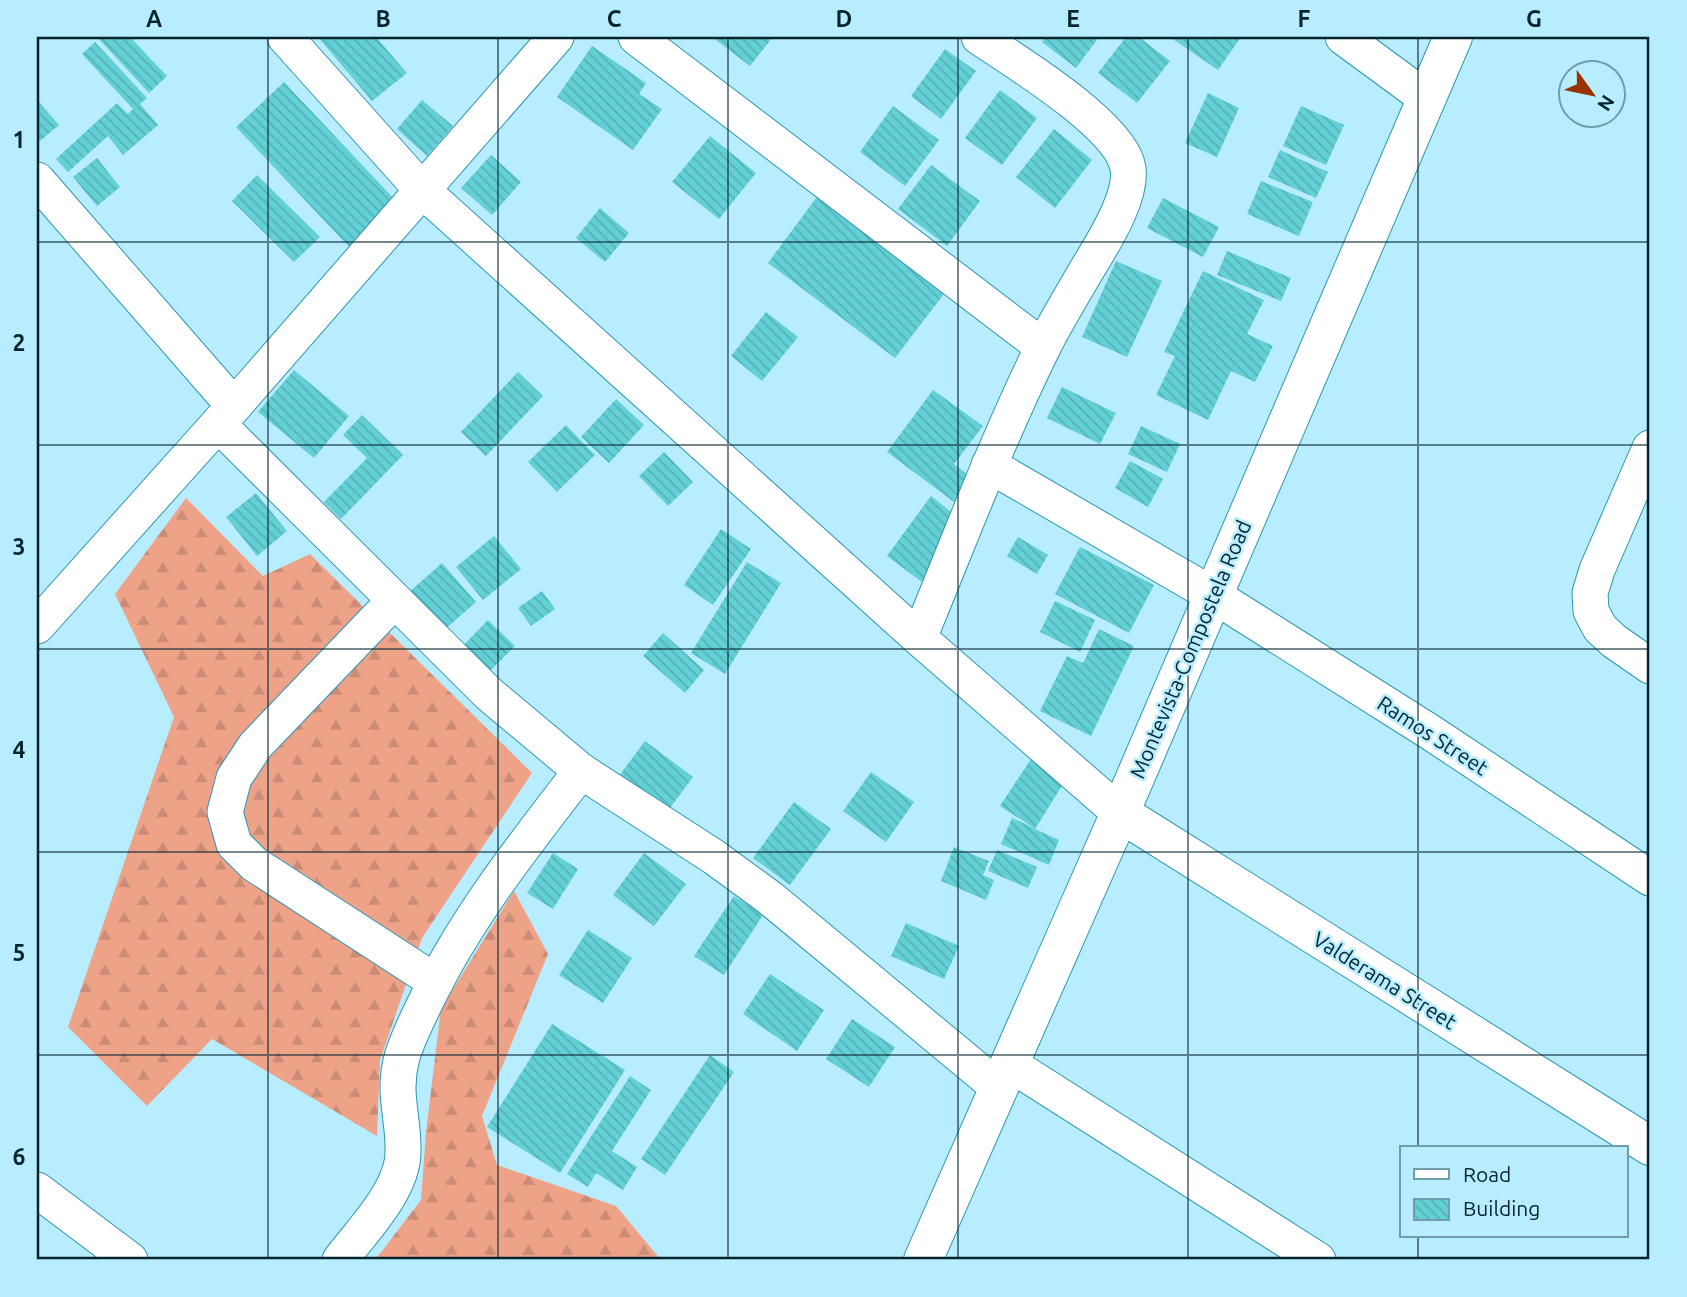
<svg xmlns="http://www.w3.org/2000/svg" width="1687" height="1297" font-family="Ubuntu,sans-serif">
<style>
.forest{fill:url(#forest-firs)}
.building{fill:url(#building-back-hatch)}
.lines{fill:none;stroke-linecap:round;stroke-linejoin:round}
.street-casing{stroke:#2e95b1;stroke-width:37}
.secondary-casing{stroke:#2e95b1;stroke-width:40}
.primary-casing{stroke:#2e95b1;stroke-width:40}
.street{stroke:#fff;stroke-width:35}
.secondary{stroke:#fff;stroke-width:38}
.primary{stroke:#fff;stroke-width:38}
.grid{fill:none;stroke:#05252e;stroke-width:2;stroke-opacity:0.55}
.labels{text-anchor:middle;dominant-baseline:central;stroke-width:5;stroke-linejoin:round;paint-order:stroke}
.street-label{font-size:21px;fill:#05252e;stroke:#b7edff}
.neatline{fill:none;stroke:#05252e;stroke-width:2.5}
.grid-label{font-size:23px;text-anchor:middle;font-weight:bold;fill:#05252e}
</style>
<defs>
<pattern id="forest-firs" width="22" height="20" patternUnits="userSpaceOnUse" patternTransform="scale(1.75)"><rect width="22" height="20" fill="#eea389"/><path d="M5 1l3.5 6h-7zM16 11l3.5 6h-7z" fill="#cb8c77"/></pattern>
<pattern id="building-back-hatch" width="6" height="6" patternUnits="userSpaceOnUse" patternTransform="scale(1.75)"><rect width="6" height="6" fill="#63d0d6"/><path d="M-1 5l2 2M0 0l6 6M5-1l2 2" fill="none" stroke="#54b2b8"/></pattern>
</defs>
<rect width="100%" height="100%" fill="#b7edff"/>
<g class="forest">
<polygon points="186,498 263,576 310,554 532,773 422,938 380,1060 377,1136 212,1039 147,1106 68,1027 174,717 115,594"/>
<polygon points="514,891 548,954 482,1116 497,1165 616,1206 661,1260 375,1260 421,1200 426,1132 441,1008"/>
</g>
<g class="building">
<polygon points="97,37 130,37 167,76 149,93"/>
<polygon points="318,37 376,37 407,73 372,101"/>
<polygon points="712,37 773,37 750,66"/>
<polygon points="1046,37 1099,37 1076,68 1042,42"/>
<polygon points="1126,37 1139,37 1170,61 1137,103 1098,73"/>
<polygon points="1170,37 1241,37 1218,70"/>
<polygon points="95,42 147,98 140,104 158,125 123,155 108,136 68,172 56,159 117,103 128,114 133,109 82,54"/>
<polygon points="592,46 646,83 639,94 662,109 633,150 557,97"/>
<polygon points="945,49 976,71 941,119 911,96"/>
<polygon points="284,82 398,203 350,248 236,127"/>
<polygon points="1000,90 1037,118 1002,165 965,138"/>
<polygon points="1208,93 1239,108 1217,157 1185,143"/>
<polygon points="422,100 453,126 427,156 397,129"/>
<polygon points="39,102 59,125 40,141 37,137 37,104"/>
<polygon points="893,106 939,140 905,186 860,152"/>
<polygon points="1301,106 1344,125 1326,165 1283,146"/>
<polygon points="1054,129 1092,160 1055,208 1016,177"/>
<polygon points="710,136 756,173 719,219 672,182"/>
<polygon points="1280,150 1328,172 1316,198 1268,177"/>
<polygon points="491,155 521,182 492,215 461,188"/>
<polygon points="97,158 120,187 97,206 73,177"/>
<polygon points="931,165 980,201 947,246 898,209"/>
<polygon points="257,175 320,237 294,262 232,201"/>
<polygon points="1261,181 1313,202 1299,236 1247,214"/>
<polygon points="822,190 950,286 895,358 768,263"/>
<polygon points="1163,198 1219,227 1203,257 1147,228"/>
<polygon points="600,208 629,233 605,262 576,238"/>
<polygon points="1227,251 1291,278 1281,301 1217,275"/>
<polygon points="1116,261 1162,281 1127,357 1082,337"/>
<polygon points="1203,271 1264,300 1247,334 1273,346 1255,382 1231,371 1208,420 1156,395 1175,356 1164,352"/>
<polygon points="766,312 798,337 762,381 731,356"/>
<polygon points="294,370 349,416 314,458 258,412"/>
<polygon points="518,372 543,396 486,456 461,432"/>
<polygon points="1062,387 1116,413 1100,444 1047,418"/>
<polygon points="933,390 983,426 954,464 972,478 954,502 887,452"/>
<polygon points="616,399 644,425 609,463 581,437"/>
<polygon points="362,415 403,455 341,519 324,502 367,458 343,435"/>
<polygon points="566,425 595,455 557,492 528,462"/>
<polygon points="1141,426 1180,444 1167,472 1128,454"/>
<polygon points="664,452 693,482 668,506 639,476"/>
<polygon points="1130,461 1163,479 1148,507 1115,488"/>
<polygon points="256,493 287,531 257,556 226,517"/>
<polygon points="931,496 955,515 922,582 887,556"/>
<polygon points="721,529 751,549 713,605 684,585"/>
<polygon points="494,536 521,569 483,600 456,567"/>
<polygon points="1018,537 1048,555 1037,574 1007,556"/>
<polygon points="1080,547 1154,585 1129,633 1055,594"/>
<polygon points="747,562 781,583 725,674 691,653"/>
<polygon points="442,563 476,602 442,632 408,593"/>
<polygon points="542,591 555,609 531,626 518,608"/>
<polygon points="1055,601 1095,620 1080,652 1040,632"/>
<polygon points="488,620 515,646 486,675 460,649"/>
<polygon points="1099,629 1134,646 1091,736 1040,711 1067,656 1083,663"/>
<polygon points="663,633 704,670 685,693 643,656"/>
<polygon points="645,741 693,777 667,812 619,776"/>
<polygon points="1031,759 1065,781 1035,829 1059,840 1049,865 1001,844 1012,818 1034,828 1000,806"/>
<polygon points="871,772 914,802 886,842 843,811"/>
<polygon points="794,802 831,829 790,885 753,858"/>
<polygon points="954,847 989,861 983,875 994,880 986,900 941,881"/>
<polygon points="997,850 1037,867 1028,888 988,871"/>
<polygon points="553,853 578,869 553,909 527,893"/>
<polygon points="644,853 686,884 654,926 613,895"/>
<polygon points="734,896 763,915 724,975 694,956"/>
<polygon points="906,923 959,946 944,979 891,956"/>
<polygon points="588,930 632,958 603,1003 559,975"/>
<polygon points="770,974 824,1010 797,1051 743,1014"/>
<polygon points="852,1019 895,1047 869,1087 826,1059"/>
<polygon points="552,1024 625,1070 560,1173 487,1127"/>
<polygon points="710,1055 734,1072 665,1175 641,1159"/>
<polygon points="630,1076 651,1090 612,1151 637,1167 623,1190 596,1173 588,1187 567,1174"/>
</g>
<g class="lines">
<defs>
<g id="street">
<polyline points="285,37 422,190 919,638 1120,813"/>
<polyline points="636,37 1043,347"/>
<polyline points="1343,37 1426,98"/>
<polyline points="37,180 234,406"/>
<polyline points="218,424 489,694 581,771 714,857 770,898 999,1088"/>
<polyline points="1650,448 1597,570 1590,593 1591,611 1600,628 1614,641 1650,666"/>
<polyline points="989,465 1213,595 1430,732 1650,878"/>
<polyline points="394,601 255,746 234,778 225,812 234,844 254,864 436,982"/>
<polyline points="37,626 234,406 556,37"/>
<path d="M919,638C959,541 996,443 1042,349C1055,323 1071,297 1086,271C1101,246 1136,193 1127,164C1115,122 1016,62 979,37"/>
<polyline points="1010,1064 1318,1260"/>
<polyline points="37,1190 130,1260"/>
<path d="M340,1260C362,1231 403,1190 403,1152C404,1117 392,1094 402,1057C408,1037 418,1018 427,999C467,916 525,844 581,771"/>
</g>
<polyline id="secondary" points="1120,813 1650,1146"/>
<polyline id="primary" points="923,1260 1120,813 1453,37"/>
</defs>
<use href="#street" class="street-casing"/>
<use href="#secondary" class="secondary-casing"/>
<use href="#primary" class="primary-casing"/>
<use href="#street" class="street"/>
<use href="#secondary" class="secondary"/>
<use href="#primary" class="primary"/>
</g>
<path class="grid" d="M268,37V1260M498,37V1260M728,37V1260M958,37V1260M1188,37V1260M1418,37V1148M37,242H1650M37,445H1650M37,649H1650M37,852H1650M37,1055H1650M1418,1236V1260"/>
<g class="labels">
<g class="street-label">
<text transform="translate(1190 649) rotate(-67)">Montevista-Compostela Road</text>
<text transform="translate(1433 735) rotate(33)">Ramos Street</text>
<text transform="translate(1385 980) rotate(32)">Valderama Street</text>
</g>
</g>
<rect width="1687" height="1297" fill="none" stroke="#b7edff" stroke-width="77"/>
<rect x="1400" y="1146" width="228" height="91" fill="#b7edff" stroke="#709dab" stroke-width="2"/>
<rect x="1414" y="1169" width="35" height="10" fill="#ffffff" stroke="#709dab" stroke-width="2"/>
<text x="1463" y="1182" font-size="21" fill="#05252e">Road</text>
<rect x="1414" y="1199" width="35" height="21" fill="url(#building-back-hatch)" stroke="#709dab" stroke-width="2"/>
<text x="1463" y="1216" font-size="21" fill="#05252e">Building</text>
<g transform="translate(1592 94) rotate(123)"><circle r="33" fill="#b7edff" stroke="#709dab" stroke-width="2"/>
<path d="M0-5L12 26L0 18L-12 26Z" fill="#973300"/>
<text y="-10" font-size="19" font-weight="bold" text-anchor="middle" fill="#05252e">N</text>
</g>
<rect x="38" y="38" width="1610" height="1220" class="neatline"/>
<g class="grid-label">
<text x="154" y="27">A</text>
<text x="383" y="27">B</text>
<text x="614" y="27">C</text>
<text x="844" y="27">D</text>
<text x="1073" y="27">E</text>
<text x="1304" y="27">F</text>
<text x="1534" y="27">G</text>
<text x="19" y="148">1</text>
<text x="19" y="351">2</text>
<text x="19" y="555">3</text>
<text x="19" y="758">4</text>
<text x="19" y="961">5</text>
<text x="19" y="1165">6</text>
</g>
</svg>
